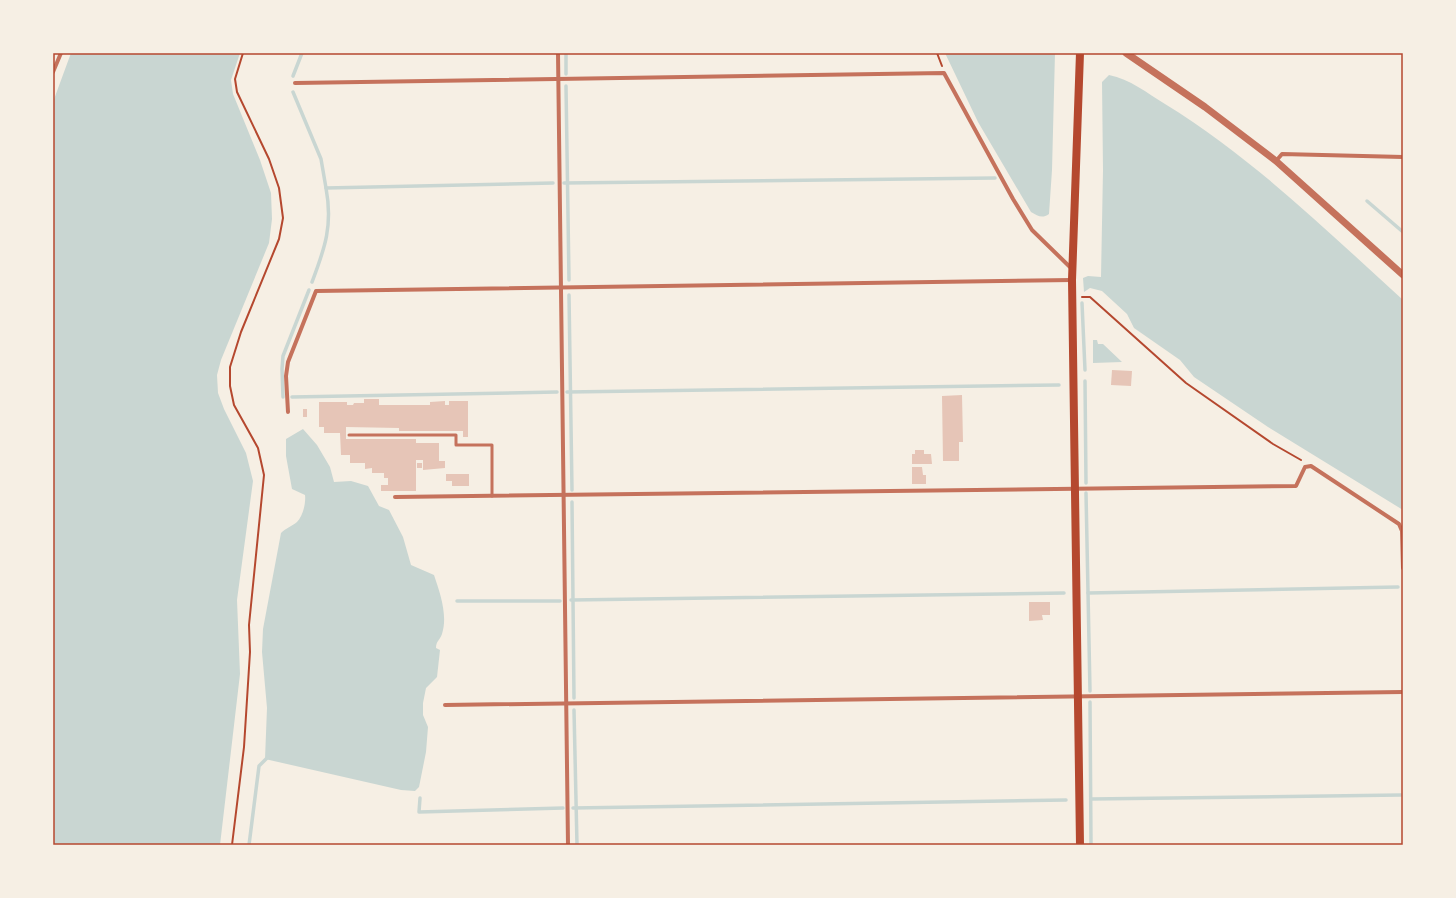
<svg xmlns="http://www.w3.org/2000/svg" width="1456" height="898" font-family="Signika,sans-serif">
<style>
.water{fill:#c9d6d2}
.lines{fill:none;stroke-linecap:round;stroke-linejoin:round}
.stream{stroke:#c9d6d2;stroke-width:3.5}
.building{fill:#e6c5b7}
.path{stroke:#b5482f;stroke-width:2}
.service{stroke:#c5725c;stroke-width:3}
.minor{stroke:#c5725c;stroke-width:4}
.tertiary{stroke:#c5725c;stroke-width:7}
.secondary{stroke:#b5482f;stroke-width:8}
.neatline{fill:none;stroke:#b5482f;stroke-width:1.5}
</style>
<rect width="100%" height="100%" fill="#f6efe4"/>
<g class="water">
<polygon points="71,53 240,53 231,80 233,94 260,160 271,193 272,219 269,243 221,360 217,375 218,393 224,409 246,453 253,481 237,600 240,674 220,845 53,844 53,102"/>
<path d="M945,53H1055L1052,170L1049,214C1042,219 1038,216 1031,212L978,122Z"/>
<path d="M1109,75C1130,79 1147,93 1165,104C1253,158 1327,231 1403,300V510L1268,427L1194,377L1180,360L1134,328L1127,314L1102,291L1090,288L1084,292L1083,278L1088,276L1101,277L1103,170L1102,82Z"/>
<polygon points="1093,340 1097,340 1098,344 1103,344 1122,362 1093,363"/>
<path d="M303,429L317,445L330,467L334,482L351,481L368,486L379,506L389,510L403,537L411,565L434,575C440,593 448,615 442,634C440,640 436,641 436,648L440,650L437,677L426,688L423,703V715L428,727L426,752L419,787L415,791L401,790L265,759L267,708L262,652L263,629L281,533C286,528 292,526 297,522C303,516 306,503 305,495L292,489L286,456V439Z"/>
</g>
<g class="lines">
<g class="stream">
<polyline points="566,53 566,74"/>
<polyline points="293,76 302,53"/>
<polyline points="566,86 569,280"/>
<polyline points="293,92 321,159 326,188 553,183"/>
<polyline points="564,183 995,178"/>
<polyline points="1367,201 1403,232"/>
<path d="M312,282C325,248 333,225 326,188"/>
<polyline points="569,295 572,490"/>
<polyline points="1082,303 1085,370"/>
<polyline points="1085,381 1086,483"/>
<polyline points="567,392 1059,385"/>
<polyline points="283,397 282,369 283,356 309,290"/>
<polyline points="292,397 557,392"/>
<polyline points="1086,493 1090,691"/>
<polyline points="572,502 574,698"/>
<polyline points="1088,593 1398,587"/>
<polyline points="571,600 1064,593"/>
<polyline points="457,601 560,601"/>
<polyline points="1090,702 1091,845"/>
<polyline points="574,710 577,845"/>
<polyline points="420,798 419,812 563,808"/>
<polyline points="1091,799 1401,795"/>
<polyline points="573,808 1066,800"/>
<polyline points="249,845 259,766 268,757"/>
</g>
</g>
<g class="building">
<polygon points="1112,370 1132,371 1131,386 1111,385"/>
<polygon points="962,395 963,442 959,442 959,461 943,461 942,396"/>
<polygon points="364,399 379,399 379,405 430,405 430,402 445,401 445,405 449,405 449,401 468,401 468,437 463,437 463,431 399,431 399,428 346,427 346,439 416,439 416,443 439,443 439,461 445,461 445,468 423,470 423,460 416,460 416,491 381,491 381,485 388,485 388,478 384,478 384,473 372,473 372,468 365,469 365,463 350,463 350,455 341,455 340,433 324,433 324,427 319,427 319,402 347,402 347,405 353,405 354,403 364,403"/>
<rect x="303" y="409" width="4" height="8"/>
<polygon points="915,450 924,450 924,454 931,454 932,464 912,464 912,454 915,454"/>
<rect x="417" y="463" width="5" height="5"/>
<polygon points="912,467 922,467 923,475 926,475 926,484 912,484"/>
<polygon points="446,474 469,474 469,486 452,486 452,481 446,481"/>
<polygon points="1029,602 1050,602 1050,615 1042,615 1043,620 1029,621"/>
</g>
<g class="lines">
<g class="path">
<polyline points="937,53 942,66"/>
<polyline points="1082,297 1090,297 1186,383 1273,444 1301,460"/>
<polyline points="232,845 244,747 250,652 249,625 264,475 258,448 234,405 230,386 230,367 241,332 279,239 283,218 279,188 269,159 237,92 235,79 243,53"/>
</g>
<polyline class="service" points="349,435 456,435 456,445 492,445 492,496"/>
<g class="minor">
<polyline points="558,53 568,845"/>
<polyline points="53,72 61,53"/>
<polyline points="295,83 944,73 1013,199 1032,230 1071,268"/>
<polyline points="1276,161 1282,154 1403,157"/>
<polyline points="288,412 286,376 288,362 316,291 1072,280"/>
<polyline points="395,497 1296,486 1305,467 1311,466 1399,524 1402,531 1403,568"/>
<polyline points="445,705 1403,692"/>
</g>
<polyline class="tertiary" points="1126,53 1205,107 1276,161 1403,275"/>
<polyline class="secondary" points="1080,845 1072,280 1080,53"/>
</g>
<rect width="1456" height="898" fill="none" stroke="#f6efe4" stroke-width="108"/>
<rect x="54" y="54" width="1348" height="790" class="neatline"/>
</svg>
